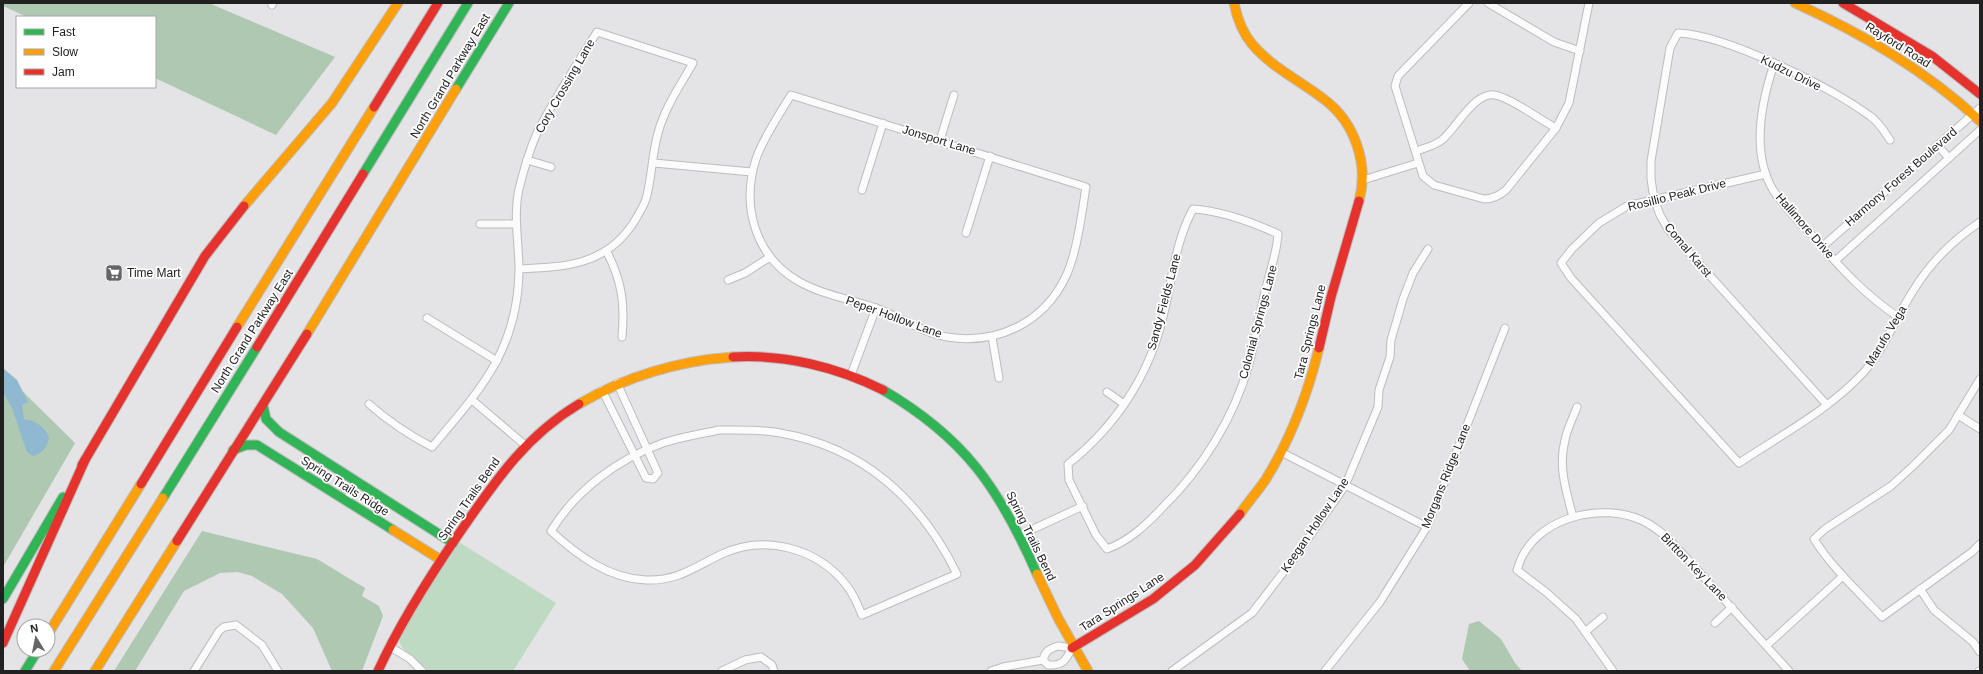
<svg xmlns="http://www.w3.org/2000/svg" width="1983" height="674" font-family="Helvetica,sans-serif">
<style>
.green{fill:#bfdac3}
.forest{fill:#aec8b2}
.water{fill:#8fb9d1}
.lines{fill:none;stroke-linecap:round;stroke-linejoin:round}
.street-casing{stroke:#bdbcbe;stroke-width:9}
.fast-casing{stroke:#bdbcbe;stroke-width:11}
.slow-casing{stroke:#bdbcbe;stroke-width:11}
.jam-casing{stroke:#bdbcbe;stroke-width:11}
.street{stroke:#fbfbfb;stroke-width:7}
.fast{stroke:#30b455;stroke-width:9}
.slow{stroke:#ff9f0a;stroke-width:9}
.jam{stroke:#e5322d;stroke-width:9}
.labels{text-anchor:middle;dominant-baseline:central;stroke-width:3.5;stroke-linejoin:round;paint-order:stroke}
.street-label{font-size:12px;fill:#212122;stroke:#fff}
.poi-label{font-size:12px;fill:#212122;stroke:#fff;text-anchor:start}
</style>
<rect width="100%" height="100%" fill="#e4e3e6"/>
<path class="green" d="M459,542L556,603L513,671H428C422,665 401,649 400,643C396,630 449,556 459,542Z"/>
<g class="forest">
<polygon points="3,3 209,3 335,57 276,135 155,78 155,17 27,17 3,6"/>
<polygon points="3,372 75,443 3,567"/>
<polygon points="202,531 317,559 365,588 362,596 379,606 383,616 362,671 332,671 313,628 282,594 252,576 238,572 220,573 184,591 135,671 114,671"/>
<polygon points="1479,621 1501,639 1515,663 1522,671 1470,671 1462,659 1469,624"/>
</g>
<path class="water" d="M3,368L17,380L28,402L22,405L24,419C36,421 44,426 49,437C48,446 42,454 33,456L27,452L12,408L3,392Z"/>
<g class="lines">
<defs>
<g id="street">
<path d="M1469,3L1398,76L1395,86L1423,176L1434,185L1484,199C1493,199 1499,196 1506,190L1556,128L1569,103L1589,3"/>
<polyline points="1488,3 1554,42 1580,51"/>
<polyline points="272,5 273,3"/>
<path d="M1774,64C1761,103 1751,153 1773,190C1786,210 1805,227 1821,245C1846,274 1866,295 1898,317"/>
<path d="M791,95L1086,187C1082,212 1077,253 1066,276C1044,323 997,345 947,337C923,333 900,317 876,308C851,299 822,295 798,281C755,256 741,206 756,159C762,140 780,113 791,95Z"/>
<polyline points="940,140 954,95"/>
<polyline points="1937,145 1949,158"/>
<path d="M1416,151C1425,148 1434,146 1442,140C1457,128 1476,87 1499,96C1517,102 1539,119 1556,128"/>
<polyline points="527,160 551,167"/>
<polyline points="654,163 752,172"/>
<path d="M1766,174L1627,206L1599,223L1572,249L1561,263L1571,278L1739,463C1781,435 1829,410 1864,372C1885,348 1896,317 1913,291C1930,263 1953,240 1980,222"/>
<polyline points="1363,180 1418,163"/>
<polyline points="862,190 883,123"/>
<path d="M1193,209C1222,211 1252,222 1278,234C1277,252 1271,267 1267,284C1260,310 1256,337 1249,364C1234,418 1202,469 1162,508C1146,525 1129,541 1107,549L1096,535L1069,480L1068,464C1115,427 1149,376 1163,317C1172,281 1175,242 1193,209Z"/>
<polyline points="480,224 516,224"/>
<polyline points="966,233 990,156"/>
<polyline points="1822,247 1980,108"/>
<path d="M607,252C622,282 625,303 622,337"/>
<polyline points="1835,261 1980,130"/>
<polyline points="728,280 745,273 770,257"/>
<polyline points="427,318 497,361"/>
<polyline points="992,337 999,378"/>
<polyline points="851,375 876,308"/>
<path d="M1980,379L1949,430L1913,466L1891,486L1825,529L1814,539C1832,568 1859,592 1882,617L1972,552L1980,544"/>
<polyline points="602,390 646,478 653,479 658,473 617,383"/>
<polyline points="1107,392 1124,404"/>
<polyline points="472,400 525,445"/>
<path d="M369,404C388,421 409,435 432,447C480,390 518,350 519,270C519,243 513,216 519,189C524,169 530,147 539,129C556,96 577,64 597,32L693,63C680,86 665,107 658,133C652,154 652,177 646,199C643,208 637,217 632,225C604,266 563,267 519,269"/>
<path d="M1827,405L1683,246L1668,229L1660,215L1654,199L1651,179V161L1670,48L1678,33C1727,35 1830,87 1870,116C1879,122 1884,131 1890,140"/>
<polyline points="1958,415 1980,429"/>
<path d="M719,430C740,430 760,429 780,433C863,447 921,500 957,574L862,615C858,605 854,595 847,586C818,548 765,534 722,554C694,567 679,581 646,580C609,579 577,555 551,531C576,490 618,459 663,443C681,437 700,434 719,430Z"/>
<polyline points="1281,452 1427,527"/>
<polyline points="346,501 357,482"/>
<path d="M1573,517C1566,491 1558,466 1565,440C1567,429 1573,418 1577,407"/>
<polyline points="1020,535 1083,506"/>
<polyline points="1920,589 1934,610 1973,642 1980,652"/>
<polyline points="1715,623 1732,607"/>
<polyline points="1585,632 1603,617"/>
<polyline points="1767,645 1843,576"/>
<polyline points="389,646 410,659 422,671"/>
<path d="M1058,646L1072,648C1066,660 1063,666 1048,665L1043,660C1045,651 1049,649 1058,646Z"/>
<polyline points="194,671 219,631 224,627 236,625 262,645 278,671"/>
<polyline points="722,671 745,660 761,657 772,665 774,671"/>
<polyline points="991,671 1003,667 1043,660"/>
<polyline points="1172,671 1252,613 1292,561 1345,486 1378,407 1379,390 1390,357 1391,340 1403,299 1413,273 1428,249"/>
<polyline points="1325,671 1380,602 1427,527 1505,328"/>
<path d="M1613,671L1576,619L1546,592L1517,570C1519,565 1520,560 1523,555C1544,516 1602,503 1641,520C1653,525 1662,533 1671,541L1789,671"/>
<polyline points="1979,671 1980,671"/>
</g>
<g id="fast">
<polyline points="456,89 509,3"/>
<polyline points="363,174 468,3"/>
<path d="M883,390C965,438 999,488 1037,574"/>
<polyline points="263,405 266,419 279,432 453,543"/>
<polyline points="233,450 246,445 257,445 393,530"/>
<polyline points="163,498 257,347"/>
<polyline points="3,599 63,497"/>
<polyline points="25,671 38,650"/>
</g>
<g id="slow">
<path d="M1234,3C1237,18 1242,32 1252,44C1272,68 1301,81 1325,100C1355,123 1369,164 1359,201"/>
<path d="M1795,3C1863,34 1925,70 1980,121"/>
<polyline points="244,206 332,103 398,3"/>
<polyline points="237,327 374,107"/>
<polyline points="307,334 456,89"/>
<path d="M579,404C627,376 677,361 733,357"/>
<path d="M1240,514C1248,502 1258,491 1266,479C1290,440 1308,393 1319,348"/>
<polyline points="393,530 441,560"/>
<polyline points="1037,574 1058,618 1088,671"/>
<polyline points="48,634 141,484"/>
<polyline points="54,671 163,498"/>
<polyline points="95,671 177,541"/>
</g>
<g id="jam">
<polyline points="1843,3 1932,56 1980,94"/>
<polyline points="374,107 438,3"/>
<polyline points="257,347 363,174"/>
<polyline points="1319,348 1331,297 1359,201"/>
<path d="M733,357C784,354 837,367 883,390"/>
<polyline points="82,465 205,256 244,206"/>
<polyline points="141,484 237,327"/>
<polyline points="177,541 307,334"/>
<polyline points="3,643 85,460"/>
<polyline points="1072,648 1153,599 1195,565 1240,514"/>
<path d="M378,671C400,623 428,579 458,535C494,483 524,437 579,404"/>
</g>
</defs>
<use href="#street" class="street-casing"/>
<use href="#fast" class="fast-casing"/>
<use href="#slow" class="slow-casing"/>
<use href="#jam" class="jam-casing"/>
<use href="#street" class="street"/>
<use href="#fast" class="fast"/>
<use href="#slow" class="slow"/>
<use href="#jam" class="jam"/>
</g>
<defs>
<symbol id="supermarket-square" viewBox="-11 -11 22 22"><rect x="-9" y="-9" width="18" height="18" rx="4" fill="#656567" stroke="#fff"/><path d="M-6-5.5h2.5l.6 2H6L4.5 2H-2.5L-4.4-4H-6ZM-1.5 3.2a1.3 1.3 0 1 0 .1 0ZM3 3.2a1.3 1.3 0 1 0 .1 0Z" fill="#fff"/></symbol>
</defs>
<g fill-rule="evenodd">
<use href="#supermarket-square" x="104" y="263" width="20" height="20"/>
</g>
<g class="labels">
<g class="street-label">
<text transform="translate(1898 45) rotate(32)">Rayford Road</text>
<text transform="translate(1791 73) rotate(26)">Kudzu Drive</text>
<text transform="translate(450 76) rotate(-59)">North Grand Parkway East</text>
<text transform="translate(565 86) rotate(-60)">Cory Crossing Lane</text>
<text transform="translate(939 140) rotate(17)">Jonsport Lane</text>
<text transform="translate(1901 177) rotate(-41)">Harmony Forest Boulevard</text>
<text transform="translate(1677 195) rotate(-14)">Rosillio Peak Drive</text>
<text transform="translate(1805 226) rotate(49)">Hallimore Drive</text>
<text transform="translate(1688 250) rotate(50)">Comal Karst</text>
<text transform="translate(1164 302) rotate(-75)">Sandy Fields Lane</text>
<text transform="translate(894 317) rotate(20)">Peper Hollow Lane</text>
<text transform="translate(1258 322) rotate(-75)">Colonial Springs Lane</text>
<text transform="translate(252 331) rotate(-58)">North Grand Parkway East</text>
<text transform="translate(1310 332) rotate(-76)">Tara Springs Lane</text>
<text transform="translate(1886 336) rotate(-59)">Marufo Vega</text>
<text transform="translate(1446 476) rotate(-68)">Morgans Ridge Lane</text>
<text transform="translate(345 486) rotate(32)">Spring Trails Ridge</text>
<text transform="translate(469 499) rotate(-55)">Spring Trails Bend</text>
<text transform="translate(1315 525) rotate(-56)">Keegan Hollow Lane</text>
<text transform="translate(1031 536) rotate(64)">Spring Trails Bend</text>
<text transform="translate(1694 567) rotate(46)">Birtton Key Lane</text>
<text transform="translate(1122 602) rotate(-33)">Tara Springs Lane</text>
</g>
<g class="poi-label">
<text x="127" y="273">Time Mart</text>
</g>
</g>
<rect width="1983" height="674" fill="none" stroke="#212122" stroke-width="8"/>
<rect x="16" y="16" width="140" height="72" fill="#ffffff" stroke="#a6a6a7"/>
<rect x="24" y="29" width="20" height="6" fill="#30b455" stroke="#a6a6a7"/>
<text x="52" y="36" font-size="12" fill="#212122">Fast</text>
<rect x="24" y="49" width="20" height="6" fill="#ff9f0a" stroke="#a6a6a7"/>
<text x="52" y="56" font-size="12" fill="#212122">Slow</text>
<rect x="24" y="69" width="20" height="6" fill="#e5322d" stroke="#a6a6a7"/>
<text x="52" y="76" font-size="12" fill="#212122">Jam</text>
<g transform="translate(36 638) rotate(350)"><circle r="19" fill="#ffffff" stroke="#a6a6a7"/>
<path d="M0-3L7 15L0 10L-7 15Z" fill="#656567"/>
<text y="-6" font-size="11" font-weight="bold" text-anchor="middle" fill="#212122">N</text>
</g>
</svg>
